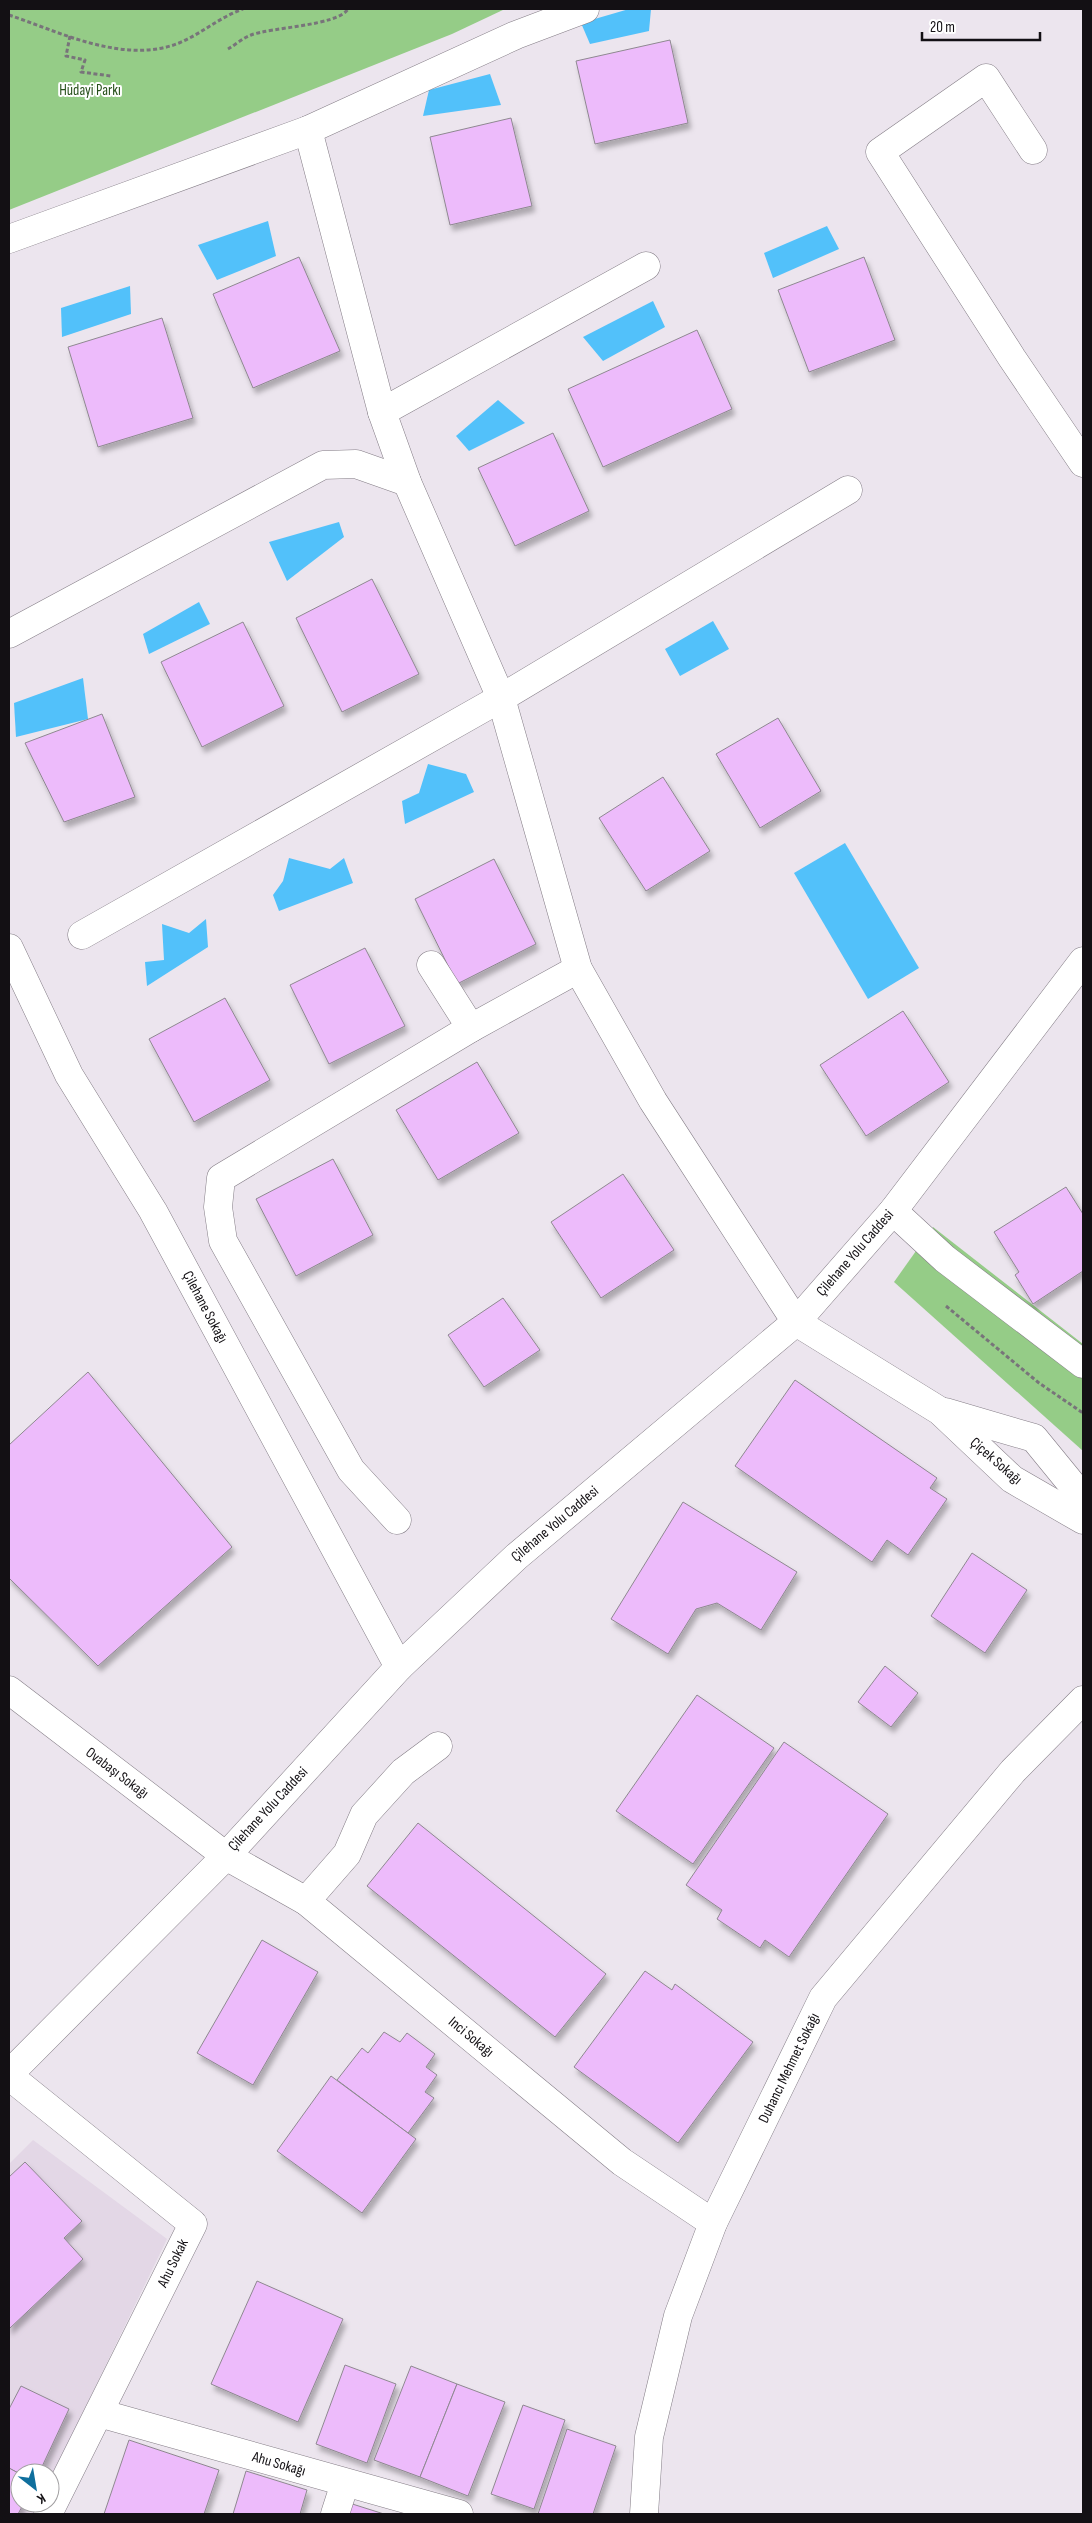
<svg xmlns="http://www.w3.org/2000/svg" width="1092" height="2523" font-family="'Sofia Sans Condensed',sans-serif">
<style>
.built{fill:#e3d7e6}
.green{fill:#95cc87}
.water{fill:#52c1fa}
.building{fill:#edbbfb;stroke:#8e8890;filter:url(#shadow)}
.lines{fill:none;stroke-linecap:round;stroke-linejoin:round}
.minor-casing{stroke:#847d86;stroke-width:29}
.path{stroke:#78747a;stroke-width:3;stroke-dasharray:4 2.5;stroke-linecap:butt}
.minor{stroke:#fff;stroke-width:28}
.labels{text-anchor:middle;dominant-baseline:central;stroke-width:4;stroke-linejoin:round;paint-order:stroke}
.park-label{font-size:15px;fill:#264f1a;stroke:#fff}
.street-label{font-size:15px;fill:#131014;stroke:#fff}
</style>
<defs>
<filter id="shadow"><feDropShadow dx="3" dy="5.5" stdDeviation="2.5" flood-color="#0004"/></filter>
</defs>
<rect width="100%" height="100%" fill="#ece5ee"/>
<polygon class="built" points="33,2140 167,2239 50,2480 50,2473 20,2473 20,2503 39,2503 33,2514 9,2514 9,2164"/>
<g class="green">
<polygon points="9,9 505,9 452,34 9,210"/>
<polygon points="933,1227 1083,1344 1083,1451 894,1282"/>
</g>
<g class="water">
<polygon points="629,9 651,9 649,31 590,44 581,23"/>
<polygon points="490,74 501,105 423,116 429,90"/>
<polygon points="268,221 276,256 217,280 198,245"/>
<polygon points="827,226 839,249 773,278 764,253"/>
<polygon points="130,286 131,314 62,337 61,308"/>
<polygon points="653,301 665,327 603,361 583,337"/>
<polygon points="498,400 525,423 469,451 456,436"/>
<polygon points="339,522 344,537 287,581 269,542"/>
<polygon points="199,602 210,624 149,654 143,634"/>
<polygon points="713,621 729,649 680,676 665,649"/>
<polygon points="83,678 88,719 16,737 14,703"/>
<polygon points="428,764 466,774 474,792 405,824 402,801 419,793"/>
<polygon points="845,843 919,968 868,999 794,873"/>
<polygon points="289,858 330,869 344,858 353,883 279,911 273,895 283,881"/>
<polygon points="206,919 208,947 147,986 145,962 164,960 162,924 189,933"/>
</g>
<g class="building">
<polygon points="670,40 688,123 595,144 576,61"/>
<polygon points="511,118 532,206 450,225 430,137"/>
<polygon points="299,257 340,351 253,388 213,294"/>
<polygon points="864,257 895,340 809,372 778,290"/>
<polygon points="162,318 193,418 98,447 68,347"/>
<polygon points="697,330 732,409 603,467 568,389"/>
<polygon points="553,433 589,511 515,546 478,468"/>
<polygon points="372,579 419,674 342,712 296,618"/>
<polygon points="243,622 284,706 202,747 161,662"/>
<polygon points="102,714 135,797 64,822 25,743"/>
<polygon points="778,718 821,791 760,828 716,754"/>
<polygon points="663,777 710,851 646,891 599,818"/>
<polygon points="494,859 536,944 457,984 415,899"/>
<polygon points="365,948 405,1026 329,1064 290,985"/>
<polygon points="225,998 270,1080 194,1122 149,1039"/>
<polygon points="903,1011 949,1082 866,1136 820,1065"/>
<polygon points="477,1062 519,1133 438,1180 396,1110"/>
<polygon points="333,1159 373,1235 296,1276 256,1199"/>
<polygon points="623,1174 674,1250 601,1298 551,1222"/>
<polygon points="1066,1187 1083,1214 1083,1271 1033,1304 1015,1275 1019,1272 994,1232"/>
<polygon points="503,1298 540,1350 484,1387 448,1335"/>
<polygon points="88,1372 232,1547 98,1666 9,1578 9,1445"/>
<polygon points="795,1380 937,1478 930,1488 947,1499 908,1555 887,1540 872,1562 735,1466"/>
<polygon points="683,1502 797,1572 761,1630 717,1603 696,1609 668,1654 611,1619"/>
<polygon points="972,1553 1027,1590 985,1653 931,1616"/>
<polygon points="885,1666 918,1693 891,1727 858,1702"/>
<polygon points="697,1695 774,1748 693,1864 616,1811"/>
<polygon points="784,1742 888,1814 789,1957 765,1940 760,1948 717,1919 722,1910 686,1885"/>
<polygon points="418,1823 606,1974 555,2037 367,1886"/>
<polygon points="262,1940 318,1972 253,2085 197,2053"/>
<polygon points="645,1971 672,1990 675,1984 753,2042 678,2143 574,2067"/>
<polygon points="384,2032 400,2042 407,2033 435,2054 426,2067 437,2075 425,2092 434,2098 408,2133 337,2080 362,2048 368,2053"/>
<polygon points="331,2076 416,2139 362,2213 277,2151"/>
<polygon points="25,2162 82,2221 64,2238 83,2259 9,2329 9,2177"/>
<polygon points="257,2281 343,2319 298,2422 211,2384"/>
<polygon points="345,2365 396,2384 367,2463 316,2444"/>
<polygon points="411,2366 457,2384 420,2477 374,2460"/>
<polygon points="457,2384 505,2402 468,2496 420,2477"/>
<polygon points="21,2386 69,2409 39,2473 20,2474 9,2468 9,2409"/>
<polygon points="523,2405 565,2420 534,2509 491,2494"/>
<polygon points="567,2429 616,2446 593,2514 538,2514"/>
<polygon points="129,2440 219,2470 204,2514 104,2514"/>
<polygon points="9,2468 20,2474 20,2503 24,2503 18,2514 9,2514"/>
<polygon points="246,2471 307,2490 300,2514 233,2514"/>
<polygon points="346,2502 384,2514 343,2514"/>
</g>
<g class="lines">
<defs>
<g id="minor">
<polyline points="308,130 382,412 407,482 501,698 578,969 653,1101 796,1322 940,1411 1012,1479 1083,1520"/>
<polyline points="1033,150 986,78 880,152 1012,358 1083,463"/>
<polyline points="9,239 308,130 516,35 585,9"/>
<polyline points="382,412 646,266"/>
<polyline points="9,634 323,465 356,464 407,482"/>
<polyline points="82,935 501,698 848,490"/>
<polyline points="9,948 69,1075 153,1211 399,1667"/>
<polyline points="431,965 471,1028"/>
<polyline points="893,1211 945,1259 1083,1364"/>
<polyline points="945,1412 1034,1438 1083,1498"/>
<polyline points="397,1520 351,1470 223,1241 218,1207 221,1178 471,1028 578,969"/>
<polyline points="9,1690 226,1856 306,1901 622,2162 713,2223"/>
<polyline points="306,1901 347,1854 364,1815 403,1772 438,1746"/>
<polyline points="9,2074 226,1856 399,1667 516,1557 796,1322 893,1211 1083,961"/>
<polyline points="9,2076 193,2224 48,2514"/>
<polyline points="99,2413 459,2514"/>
<polyline points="335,2514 345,2483"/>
<polyline points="644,2514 649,2437 678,2316 713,2223 823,1998 1013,1771 1083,1700"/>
</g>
</defs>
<use href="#minor" class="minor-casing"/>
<g class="path">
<path d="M9,15C60,32 124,65 179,43C201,34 220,17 243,9"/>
<polyline points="70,36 66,56 85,60 81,72 111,76"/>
<path d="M228,49C235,45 243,38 251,35C272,27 337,26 348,9"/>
<polyline points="946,1306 1039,1383 1083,1413"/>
</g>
<use href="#minor" class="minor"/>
</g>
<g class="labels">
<g class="park-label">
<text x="90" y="90">Hüdayi Parkı</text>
</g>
<g class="street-label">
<text transform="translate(855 1253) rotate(-49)">Çilehane Yolu Caddesi</text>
<text transform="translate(205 1307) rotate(62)">Çilehane Sokağı</text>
<text transform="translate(996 1461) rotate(41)">Çiçek Sokağı</text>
<text transform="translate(555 1524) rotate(-40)">Çilehane Yolu Caddesi</text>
<text transform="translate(117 1773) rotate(37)">Ovabaşı Sokağı</text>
<text transform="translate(268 1809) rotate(-47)">Çilehane Yolu Caddesi</text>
<text transform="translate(471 2037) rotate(40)">Inci Sokağı</text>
<text transform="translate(789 2068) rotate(-64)">Duhancı Mehmet Sokağı</text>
<text transform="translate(173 2263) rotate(-64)">Ahu Sokak</text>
<text transform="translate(279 2464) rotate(16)">Ahu Sokağı</text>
</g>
</g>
<rect width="1092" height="2523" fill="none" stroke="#131014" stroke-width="20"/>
<g transform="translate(35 2488) rotate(149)"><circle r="24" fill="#ffffff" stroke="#a19fa1"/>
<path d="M0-4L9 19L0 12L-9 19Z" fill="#0f6f9d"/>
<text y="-8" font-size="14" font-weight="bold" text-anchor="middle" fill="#131014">K</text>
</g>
<path d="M922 32v8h118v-8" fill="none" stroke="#131014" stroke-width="2.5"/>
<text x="930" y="32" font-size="15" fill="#131014" stroke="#ffffff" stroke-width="4" paint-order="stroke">20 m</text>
</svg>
